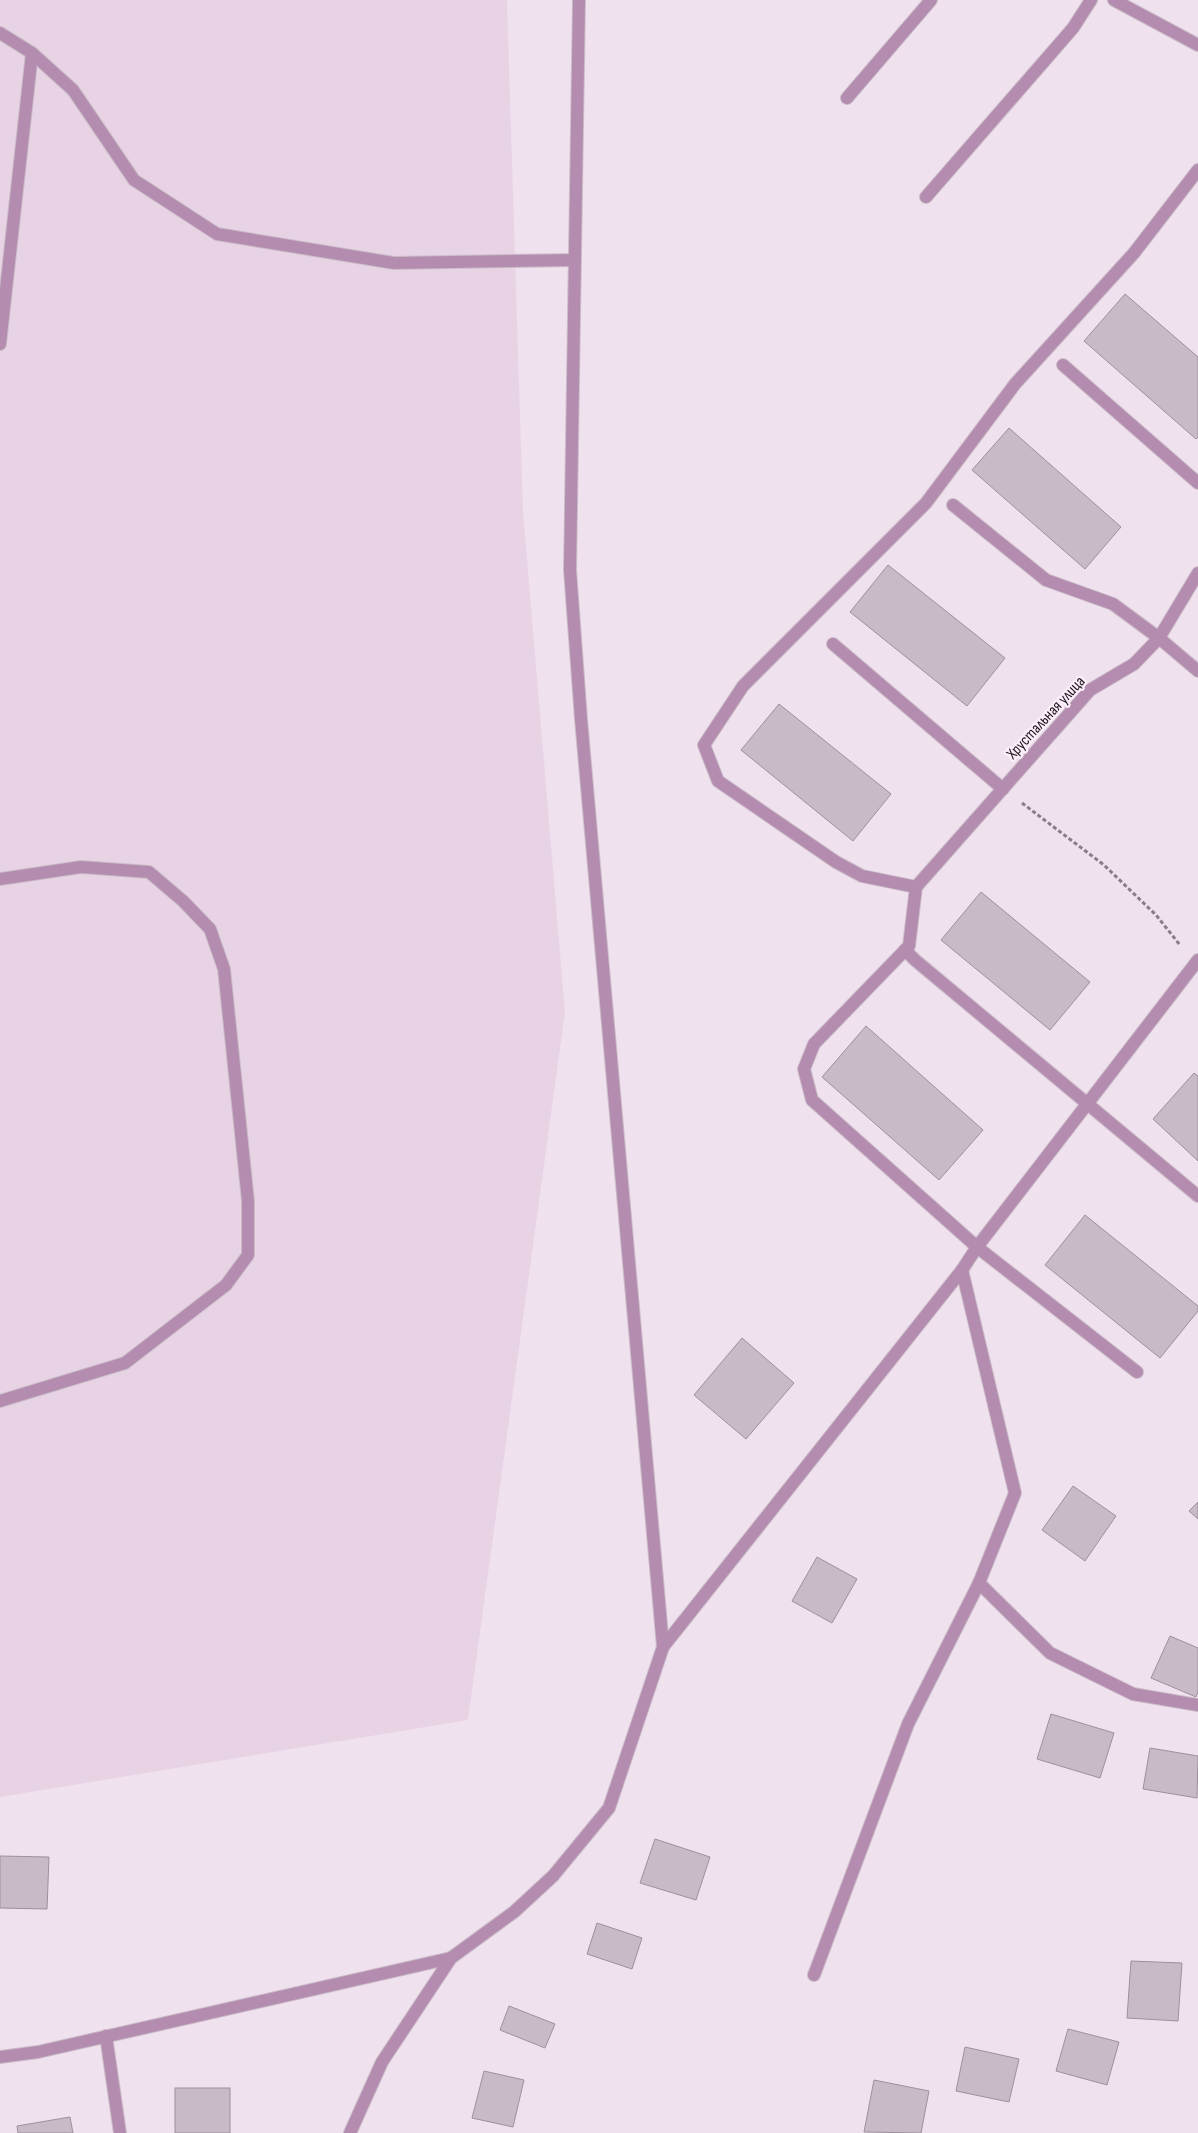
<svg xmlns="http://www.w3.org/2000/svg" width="1198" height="2133" font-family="'Sofia Sans Condensed',sans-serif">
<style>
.built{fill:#e8d3e5}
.building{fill:#c8bac6;stroke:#9e909c}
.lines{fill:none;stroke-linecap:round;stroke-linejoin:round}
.minor-casing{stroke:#cabdc8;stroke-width:14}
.path{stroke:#887e87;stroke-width:3;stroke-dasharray:4 2.5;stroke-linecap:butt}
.minor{stroke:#b48cb0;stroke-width:12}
.labels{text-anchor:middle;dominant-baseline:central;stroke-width:4.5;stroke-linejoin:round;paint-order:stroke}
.street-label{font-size:16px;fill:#1d181d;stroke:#fdeefb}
</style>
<rect width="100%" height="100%" fill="#f0e1ee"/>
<polygon class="built" points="0,0 507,0 523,511 565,1012 468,1720 0,1797"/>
<g class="building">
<polygon points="1125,294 1198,357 1198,437 1196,439 1084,341"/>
<polygon points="1009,428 1121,527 1085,569 972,470"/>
<polygon points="888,565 1005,658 967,706 850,612"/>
<polygon points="779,704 891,794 853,841 741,750"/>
<polygon points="981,892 1090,982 1050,1030 941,940"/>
<polygon points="866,1026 983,1130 939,1180 822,1077"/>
<polygon points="1194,1073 1198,1076 1198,1161 1153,1119"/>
<polygon points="1085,1215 1198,1306 1198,1311 1160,1358 1045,1265"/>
<polygon points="742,1338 794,1383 746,1439 694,1395"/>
<polygon points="1073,1486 1116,1516 1085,1561 1042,1530"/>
<polygon points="1198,1502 1198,1519 1189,1511"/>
<polygon points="817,1557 857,1579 832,1623 792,1601"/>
<polygon points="1170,1636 1198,1648 1198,1692 1196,1697 1151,1678"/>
<polygon points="1051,1714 1114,1733 1100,1778 1037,1759"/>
<polygon points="1150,1748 1198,1756 1197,1798 1143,1789"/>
<polygon points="655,1839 710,1857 696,1900 640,1883"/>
<polygon points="0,1856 49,1857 47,1909 0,1908"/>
<polygon points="597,1923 642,1938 632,1969 587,1954"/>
<polygon points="1131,1961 1182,1963 1178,2021 1127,2018"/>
<polygon points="509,2006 555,2024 545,2048 500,2030"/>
<polygon points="1068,2029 1119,2042 1107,2085 1056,2071"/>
<polygon points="965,2047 1019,2059 1009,2102 956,2091"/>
<polygon points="484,2071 524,2080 513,2127 472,2118"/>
<polygon points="874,2080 929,2091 921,2133 864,2132"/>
<rect x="175" y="2088" width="55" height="45"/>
<polygon points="70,2117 73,2133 18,2133 17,2126"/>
</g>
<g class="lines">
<defs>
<g id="minor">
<polyline points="1114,0 1198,45"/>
<polyline points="0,33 32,53 73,90 134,180 217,234 394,263 575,260"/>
<polyline points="847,98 931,0"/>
<polyline points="926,197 1073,28 1091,0"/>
<polyline points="0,344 32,53"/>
<polyline points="1063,365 1198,483"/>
<polyline points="953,505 1046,580 1113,604 1159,638 1198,671"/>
<polyline points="833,644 1003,789"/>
<polyline points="0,879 81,867 149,872 183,901 210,929 224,969 248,1201 248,1255 226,1285 125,1363 0,1401"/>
<polyline points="916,887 862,876 836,862 718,781 704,745 743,686 926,503 1015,384 1134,253 1198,170"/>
<polyline points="916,887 909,946 814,1044 804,1069 812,1100 977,1247 1137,1372"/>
<polyline points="916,887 1090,690 1134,664 1159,638 1198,573"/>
<polyline points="905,950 915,960 1198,1196"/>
<polyline points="962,1270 1015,1493 979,1583 1050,1653 1133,1694 1198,1705"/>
<polyline points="663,1647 962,1270 977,1247 1198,960"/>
<polyline points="814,1975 908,1724 979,1583"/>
<polyline points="106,2036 120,2133"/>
<polyline points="0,2057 38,2052 451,1958"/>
<polyline points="350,2133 382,2062 451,1958 514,1912 553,1876 609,1808 663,1647 581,719 570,570 579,0"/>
</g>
</defs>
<use href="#minor" class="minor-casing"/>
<polyline class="path" points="1022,803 1104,865 1156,915 1180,945"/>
<use href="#minor" class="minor"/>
</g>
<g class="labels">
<g class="street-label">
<text transform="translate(1046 718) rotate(-47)">Хрустальная улица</text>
</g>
</g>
</svg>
